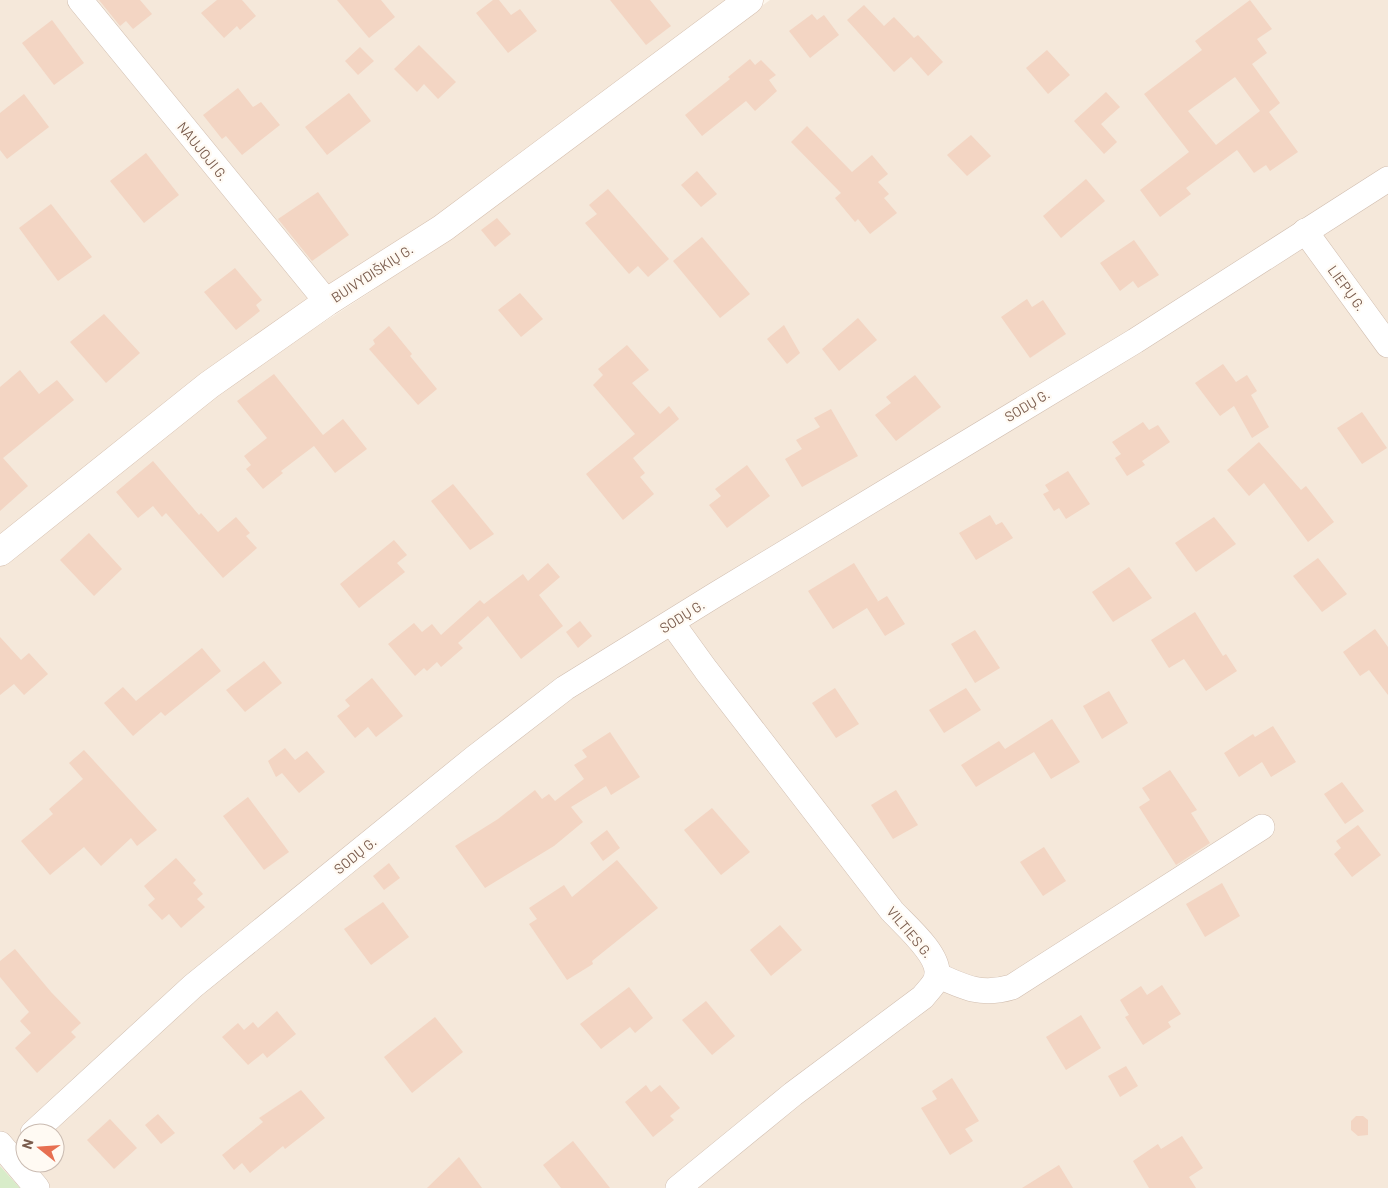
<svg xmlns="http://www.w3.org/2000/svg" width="1388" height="1188" font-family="Barlow,sans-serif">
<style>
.residential{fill:#f5e8da;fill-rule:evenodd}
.green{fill:#d8ecc9}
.building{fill:#f3d5c3;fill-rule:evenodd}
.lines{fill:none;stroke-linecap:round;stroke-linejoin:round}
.minor-casing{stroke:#d1beb0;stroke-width:26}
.secondary-casing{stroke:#d6c0b0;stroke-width:29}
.minor{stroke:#fff;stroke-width:25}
.secondary{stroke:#fff;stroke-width:28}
.labels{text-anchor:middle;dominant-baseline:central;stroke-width:4.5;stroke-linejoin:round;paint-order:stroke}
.street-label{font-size:14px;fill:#7a5c4d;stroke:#fffaf3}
</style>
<rect width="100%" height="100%" fill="#fdf6ec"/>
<g class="residential">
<polygon points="0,0 739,0 0,538"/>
<path d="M770,0H1388V1188H20L0,1166V564L216,392L372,291ZM25,1133H55V1163H25Z"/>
</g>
<polygon class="green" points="0,1166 20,1188 0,1188"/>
<g class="building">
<polygon points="99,0 140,0 152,14 133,29 126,21 120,26"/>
<polygon points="217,0 242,0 256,16 240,30 237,26 224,38 201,13"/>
<polygon points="337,0 381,0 395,17 369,38"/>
<polygon points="493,0 499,0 511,15 520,9 537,31 508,53 476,13"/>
<polygon points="610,0 650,0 671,26 646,45"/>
<path d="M1250,0L1272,29L1257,39L1267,53L1252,64L1280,103L1269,112L1298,152L1270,171L1266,165L1254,173L1237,150L1186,188L1191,194L1160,217L1140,190L1189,152L1144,94L1202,50L1195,41ZM1235,77L1260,111L1216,145L1188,111Z"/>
<polygon points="864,5 884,26 894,17 914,38 918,35 943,62 928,76 911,57 894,72 847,20"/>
<polygon points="812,14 817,20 824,15 839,35 810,58 789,31"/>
<polygon points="52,20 84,63 54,85 22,43"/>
<polygon points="419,45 456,82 438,99 424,84 417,92 394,69"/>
<polygon points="360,47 374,61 358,75 345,61"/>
<polygon points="1047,50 1070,75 1048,94 1026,68"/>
<polygon points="750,59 755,65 761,60 776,75 769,80 777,91 755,111 746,101 702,136 685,115 730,79 728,77"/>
<polygon points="238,88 253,107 261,102 280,125 242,155 226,136 222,139 203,115"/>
<polygon points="1106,92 1120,107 1101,124 1117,142 1104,154 1074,121"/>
<polygon points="349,93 371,121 327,155 305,127"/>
<polygon points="24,94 49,127 7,159 0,150 0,113"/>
<polygon points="807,126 852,172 872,155 888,174 878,182 889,194 884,198 897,213 870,234 858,219 855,222 835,198 841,193 791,142"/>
<polygon points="971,135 991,156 967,176 947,155"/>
<polygon points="146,153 179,195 144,223 110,181"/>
<polygon points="697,171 717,194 701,207 681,185"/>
<polygon points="1086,179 1105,201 1061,238 1043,216"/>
<polygon points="608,189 669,259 648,277 638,266 629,274 585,223 597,214 589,205"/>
<polygon points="318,192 349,235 312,261 278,219"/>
<polygon points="51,204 92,257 58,281 19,228"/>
<polygon points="497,218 511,234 495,247 481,230"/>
<polygon points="702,237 750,294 720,318 673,261"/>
<polygon points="1134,240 1159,275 1138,288 1133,281 1120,291 1100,263"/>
<polygon points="235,268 262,300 256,305 260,311 236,330 204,292"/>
<polygon points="520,293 543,319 521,337 498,310"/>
<polygon points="1027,299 1032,307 1043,300 1066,334 1030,358 1001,317"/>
<polygon points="104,314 140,353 106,383 70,342"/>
<polygon points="858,318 877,340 839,371 822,349"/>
<polygon points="784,325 800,353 787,364 767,339"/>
<polygon points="389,326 412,354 410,356 437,389 418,405 369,349 375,344 373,340"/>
<polygon points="627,345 649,370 632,383 660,414 669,406 679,419 633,458 645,473 640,477 654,494 623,520 586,474 635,434 593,385 603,375 598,369"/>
<polygon points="1223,364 1236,382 1247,375 1257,391 1251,395 1269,427 1252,438 1234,406 1220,416 1195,383"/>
<polygon points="20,370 39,394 57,380 74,400 3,458 28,486 0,511 0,387"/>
<polygon points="274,374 323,435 343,419 367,449 335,473 314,446 281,471 283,473 263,489 246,469 251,465 244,456 267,438 237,401"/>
<polygon points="915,375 941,407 896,441 875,415 891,403 886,397"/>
<polygon points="831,409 858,456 802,487 785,459 802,449 796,440 820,427 814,418"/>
<polygon points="1362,412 1387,448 1362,464 1337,428"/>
<polygon points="1143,422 1149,430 1158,425 1170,442 1142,461 1145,465 1127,476 1115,458 1121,454 1112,442"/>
<polygon points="1259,442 1301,490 1306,486 1334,522 1308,542 1264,483 1249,496 1227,470"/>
<polygon points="153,461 199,515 201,513 218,532 236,517 250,533 246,536 257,548 223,578 166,513 162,517 153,506 138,518 116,492"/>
<polygon points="747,465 770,496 727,528 709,505 721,496 715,489"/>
<polygon points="1068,471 1090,504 1066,519 1059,508 1054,511 1043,494 1049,491 1045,485"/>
<polygon points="453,484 494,534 470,550 431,501"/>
<polygon points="990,515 996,525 1002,522 1013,538 976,560 959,533"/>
<polygon points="1214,517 1236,544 1196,572 1175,543"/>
<polygon points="89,533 122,569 94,596 60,560"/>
<polygon points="394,540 407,555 397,563 405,572 359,608 340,584"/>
<polygon points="1318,558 1347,594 1322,612 1293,576"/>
<polygon points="548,563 560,577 539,595 563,626 521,659 488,616 458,643 463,648 441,667 437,662 427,671 424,668 415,676 388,644 414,623 422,632 432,624 441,635 480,600 484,604 523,574 528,581"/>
<polygon points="854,563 878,601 877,602 887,596 905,624 885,636 867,608 833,629 808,591"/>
<polygon points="1129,567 1152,598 1113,622 1092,592"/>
<polygon points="1195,612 1223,656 1226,654 1237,671 1206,691 1184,659 1169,668 1151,640"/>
<polygon points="580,621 592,636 578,648 566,632"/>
<polygon points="1375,629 1388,647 1388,695 1369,670 1360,676 1343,652"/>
<polygon points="975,630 1000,668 975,683 951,644"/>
<polygon points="0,637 21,660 29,653 48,674 24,695 14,684 0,695"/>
<polygon points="202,648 221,671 165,716 161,712 133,736 104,703 123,687 136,701"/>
<polygon points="264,661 282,683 245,712 226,690"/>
<polygon points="372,678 403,716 376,737 368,727 355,738 337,716 350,706 345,700"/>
<polygon points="835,688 859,724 836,738 812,703"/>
<polygon points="966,688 981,710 944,733 929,710"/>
<polygon points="1109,691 1128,723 1102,739 1083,706"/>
<polygon points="1052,719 1080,762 1051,779 1034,752 976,787 961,765 999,741 1005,749"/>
<polygon points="1273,726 1296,762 1271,777 1262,762 1239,777 1224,753 1253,734 1255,737"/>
<polygon points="610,732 640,777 611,795 606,786 571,807 583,822 554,846 485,888 455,846 498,819 535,790 542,799 549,794 555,801 584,779 574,765 587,757 582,750"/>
<polygon points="285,748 295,760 307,751 325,772 299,793 282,773 276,777 268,761"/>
<polygon points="84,750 157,830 137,846 131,838 101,866 84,847 50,875 21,841 53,814 49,809 83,779 69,763"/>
<polygon points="1170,770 1197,810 1191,813 1210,843 1176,865 1139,807 1150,800 1142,788"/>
<polygon points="1342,782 1364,811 1345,824 1324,794"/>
<polygon points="896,790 918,825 893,839 871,805"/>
<polygon points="248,797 289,852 264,870 223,816"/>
<polygon points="712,808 750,852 721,875 684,830"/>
<polygon points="1358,825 1381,855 1352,877 1334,854 1341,848 1336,841"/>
<polygon points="607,830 620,848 603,861 590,843"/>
<polygon points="1044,847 1066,881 1043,896 1020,862"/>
<polygon points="176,858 196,880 193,883 203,894 197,899 205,907 181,928 169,914 162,920 148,905 155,899 144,886"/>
<polygon points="617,860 658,908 592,961 593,964 567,980 529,924 537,919 529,908 564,885 572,897"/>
<polygon points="389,863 400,878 384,890 373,876"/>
<polygon points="1222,883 1240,916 1205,937 1186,904"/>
<polygon points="383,902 409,937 371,965 344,929"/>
<polygon points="780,925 802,950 771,976 750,950"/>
<polygon points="15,949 51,992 81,1023 71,1032 76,1037 37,1073 15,1048 31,1033 20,1021 29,1012 0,977 0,961"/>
<polygon points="1162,985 1181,1014 1168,1022 1171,1027 1143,1045 1125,1017 1129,1015 1120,1000 1141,986 1147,995"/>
<polygon points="629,987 653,1018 635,1033 630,1027 601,1049 580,1024"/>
<polygon points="706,1001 735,1036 712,1055 682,1020"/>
<polygon points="277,1011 296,1034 267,1058 263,1053 248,1065 222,1037 238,1023 244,1030 253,1022 258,1028"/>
<polygon points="1081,1015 1101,1048 1066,1070 1046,1037"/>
<polygon points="435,1017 463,1052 412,1093 384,1057"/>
<polygon points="1126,1066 1138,1086 1120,1097 1108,1076"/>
<polygon points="952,1078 979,1121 965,1129 973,1141 950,1155 921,1108 937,1099 932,1091"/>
<polygon points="646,1085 651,1092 660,1085 680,1108 670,1116 674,1120 653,1137 625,1102"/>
<polygon points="301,1090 325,1118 285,1149 283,1146 250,1173 242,1163 234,1170 222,1155 263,1122 259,1118"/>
<polygon points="158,1114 175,1133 161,1144 145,1125"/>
<polygon points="1356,1116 1363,1116 1368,1120 1368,1135 1358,1136 1351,1130 1351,1121"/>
<polygon points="110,1119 137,1148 114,1169 87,1140"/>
<polygon points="1182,1136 1203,1168 1189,1177 1196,1188 1149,1188 1133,1161 1158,1144 1161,1149"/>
<polygon points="573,1141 610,1188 561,1188 543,1165"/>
<polygon points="459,1157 482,1188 427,1188"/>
<polygon points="1059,1165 1073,1188 1022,1188"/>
</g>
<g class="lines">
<defs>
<g id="minor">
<polyline points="80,0 327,302"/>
<polyline points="1305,231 1388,345"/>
<path d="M672,623L706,670L892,911C906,926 939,954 937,974C937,983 928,990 923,997L793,1094L678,1188"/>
<path d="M937,975C965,988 982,996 1012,987L1262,827"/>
<polyline points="33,1133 193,986 473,759 565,688 715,595 1135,341 1388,179"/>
<polyline points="0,1144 37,1188"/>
</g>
<polyline id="secondary" points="0,552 209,385 327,302 443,228 749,0"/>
</defs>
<use href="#minor" class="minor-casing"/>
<use href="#secondary" class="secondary-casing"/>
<use href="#minor" class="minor"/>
<use href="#secondary" class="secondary"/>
</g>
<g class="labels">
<g class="street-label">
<text transform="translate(203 151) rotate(51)">NAUJOJI G.</text>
<text transform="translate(372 273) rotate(-33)">BUIVYDIŠKIŲ G.</text>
<text transform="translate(1347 288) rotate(54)">LIEPŲ G.</text>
<text transform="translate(1027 405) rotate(-31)">SODŲ G.</text>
<text transform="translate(682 616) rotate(-32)">SODŲ G.</text>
<text transform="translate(355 855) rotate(-39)">SODŲ G.</text>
<text transform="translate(910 932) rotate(50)">VILTIES G.</text>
</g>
</g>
<g transform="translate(40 1148) rotate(287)"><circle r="24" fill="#fffaf3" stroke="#cabbb1"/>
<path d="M0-4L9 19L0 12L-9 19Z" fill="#e76f51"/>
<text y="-8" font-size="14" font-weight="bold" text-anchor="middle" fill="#7a5c4d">N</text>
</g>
</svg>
